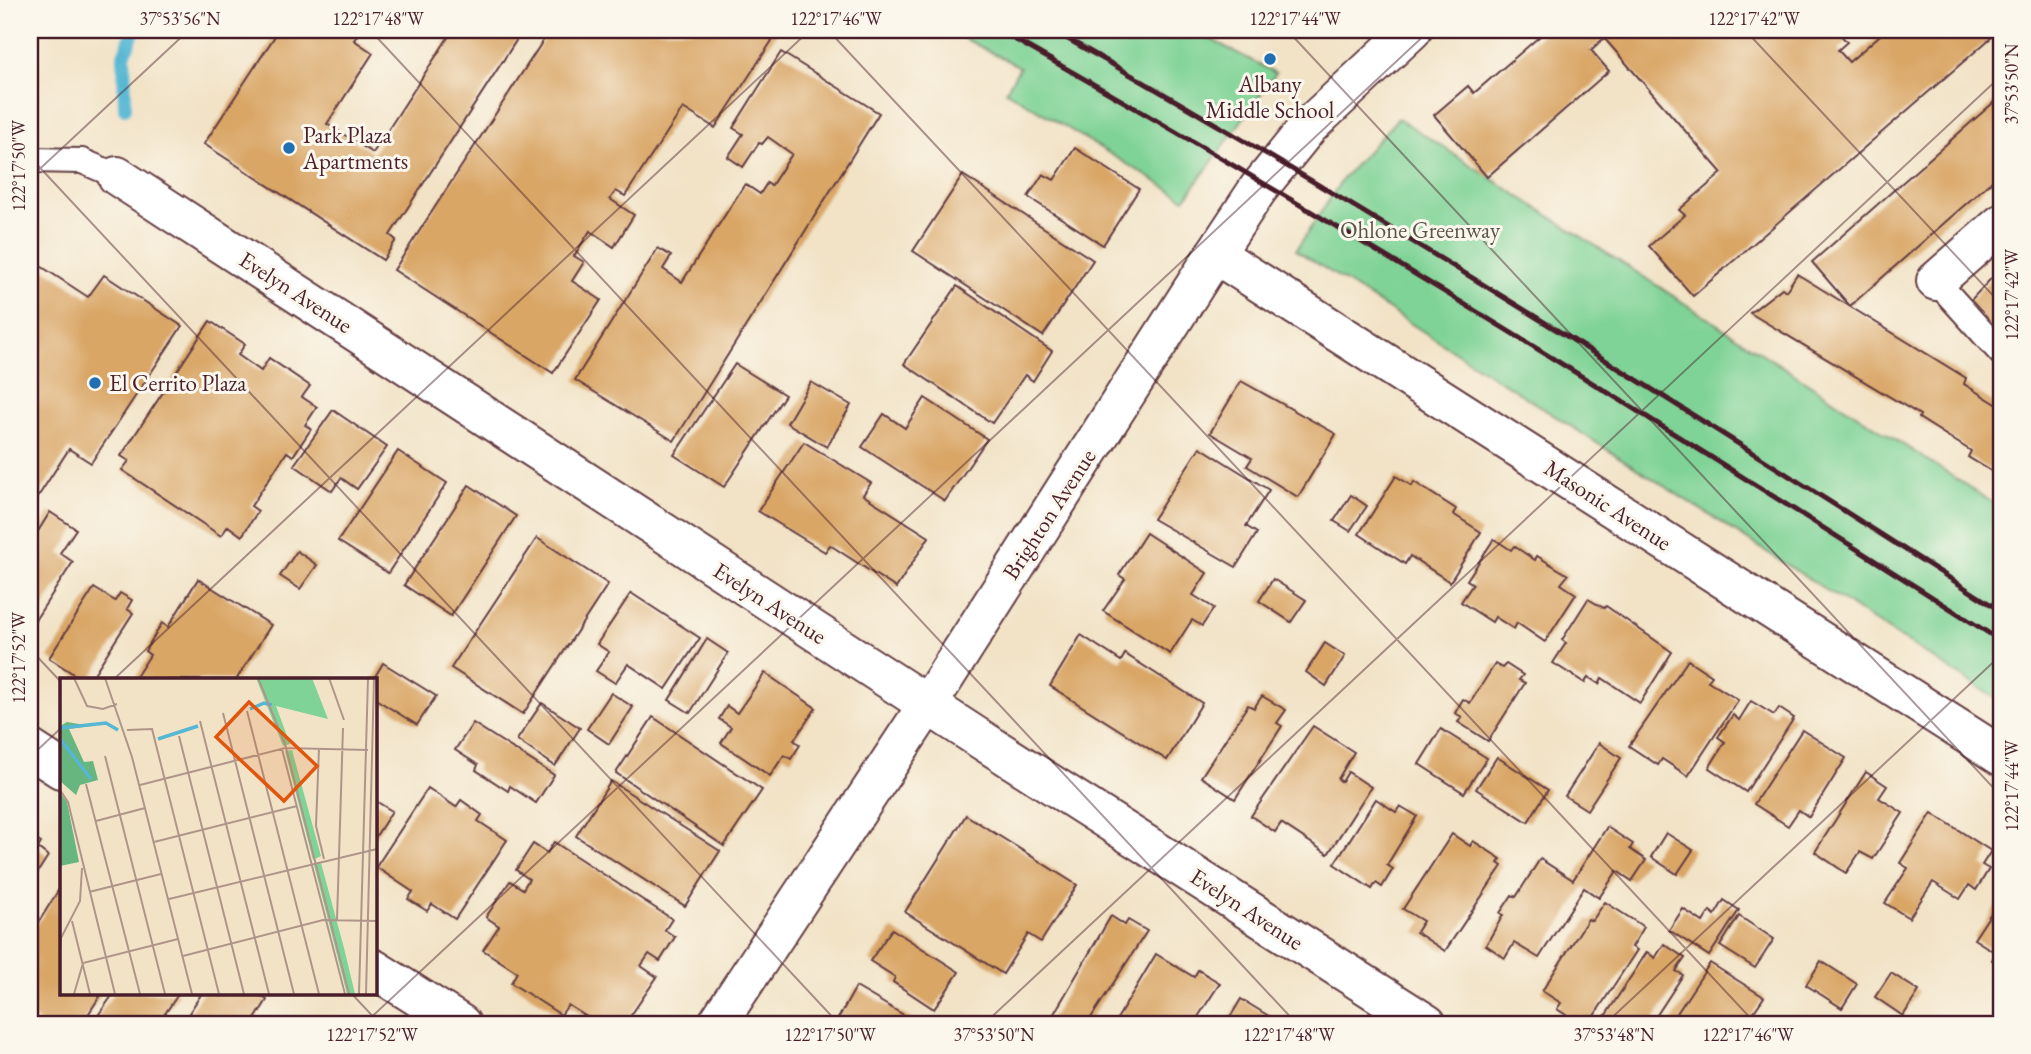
<svg xmlns="http://www.w3.org/2000/svg" width="2031" height="1054" font-family="'EB Garamond',serif">
<style>
.green{fill:#7fd396;stroke:#647960;stroke-width:2}
.lines{fill:none;stroke-linecap:round;stroke-linejoin:round}
.stream{stroke:#55b7d3;stroke-width:14}
.building{fill:#d9a666}
.service-casing{stroke:#633c42;stroke-width:28}
.minor-casing{stroke:#633c42;stroke-width:42}
.tertiary-casing{stroke:#633c42;stroke-width:42}
.service{stroke:#fff;stroke-width:24}
.minor{stroke:#fff;stroke-width:38}
.tertiary{stroke:#fff;stroke-width:38}
.rail{stroke:#4a1f2b;stroke-width:5}
.ticks{fill:none;stroke:#4a1f2b;stroke-width:2;stroke-opacity:0.45}
.poi-dot{fill:#1f6fb2;stroke:#fbf7ec;stroke-width:2.5}
.labels{text-anchor:middle;dominant-baseline:central;stroke-width:6;stroke-linejoin:round;paint-order:stroke}
.poi-label{font-size:23px;fill:#4a1f2b;stroke:#fbf7ec;text-anchor:start}
.park-label{font-size:23px;fill:#5a554b;stroke:#fbf7ec}
.street-label{font-size:23px;fill:#4a1f2b;stroke:#fbf7ec}
.inset-river{fill:none;stroke:#55b7d3;stroke-width:3.5}
.inset-road{fill:none;stroke:#af9589;stroke-width:2}
.view{fill:#e0560e;fill-opacity:0.15;stroke:#e0560e;stroke-width:3.5}
.inset-edge{fill:none;stroke:#4a1f2b;stroke-width:3.5}
.neatline{fill:none;stroke:#4a1f2b;stroke-width:2.5}
.ticks-label{font-size:18px;text-anchor:middle;fill:#4a1f2b}
</style>
<rect width="100%" height="100%" fill="#fbf7ec"/>
<filter id="ink" filterUnits="userSpaceOnUse"><feTurbulence type="fractalNoise" baseFrequency=".0143" numOctaves="2"/><feDisplacementMap in="SourceGraphic" scale="14" xChannelSelector="R" yChannelSelector="G"/><feConvolveMatrix kernelMatrix="1 2 1 2 8 2 1 2 1" color-interpolation-filters="sRGB"/></filter>
<filter id="wash" filterUnits="userSpaceOnUse"><feTurbulence type="fractalNoise" baseFrequency=".00686" numOctaves="4" result="noise"/><feDisplacementMap in="SourceGraphic" scale="28" xChannelSelector="R" yChannelSelector="G"/><feGaussianBlur stdDeviation="1.57" result="paint"/><feColorMatrix in="noise" values="0 0 0 0 0 0 0 0 0 0 0 0 0 0 0 0 0 1.4 0 .05"/><feComposite in="paint" operator="in"/></filter>
<g filter="url(#wash)">
<rect width="100%" height="100%" fill="#f2e3c7"/>
<g class="green">
<polygon points="948,30 1193,30 1276,73 1185,199 1006,91 1020,67"/>
<polygon points="1398,118 2001,508 2001,702 1296,250 1344,177"/>
</g>
<g class="lines">
<polyline class="stream" points="125,108 124,55 134,30"/>
</g>
<g id="blocks">
<g class="building">
<polygon points="279,30 361,30 354,40 373,53 327,124 373,153 453,30 523,30 390,235 396,240 383,260 204,144"/>
<polygon points="550,30 779,30 715,128 683,108 625,196 616,191 610,199 634,215 614,247 590,231 574,256 584,262 572,281 601,300 553,373 394,270"/>
<polygon points="1547,30 1822,30 1824,33 1836,30 1847,42 1838,50 1849,62 1886,30 1985,30 1992,37 1693,296 1649,246 1685,215 1679,210 1722,173 1604,38 1591,50 1609,71 1487,177 1434,115 1468,86 1474,93"/>
<polygon points="781,52 879,113 674,441 575,380 658,248 671,256 663,269 682,282 745,184 760,194 767,183 771,186 792,154 768,137 762,144 759,143 743,167 728,157 743,134 733,128"/>
<polygon points="2001,96 2001,173 1850,306 1812,262"/>
<polygon points="1075,148 1139,189 1103,245 1028,197 1043,174 1054,180"/>
<polygon points="963,175 1093,260 1043,336 913,251"/>
<polygon points="30,259 88,297 104,275 182,326 91,463 69,449 30,509"/>
<polygon points="2001,268 2001,341 1968,303"/>
<polygon points="1797,274 1966,378 1964,384 2001,407 2001,477 1968,457 1971,451 1919,418 1920,415 1750,313 1782,288 1786,291"/>
<polygon points="957,286 1052,351 1033,381 1025,375 992,423 904,364"/>
<polygon points="210,321 245,344 238,355 261,371 269,358 310,386 302,397 317,407 305,425 311,429 293,456 287,452 251,506 258,511 242,536 228,526 221,536 122,470 129,461 121,456"/>
<polygon points="735,364 785,395 724,487 674,455"/>
<polygon points="1241,381 1336,434 1298,497 1247,466 1252,458 1210,433"/>
<polygon points="811,382 851,405 827,447 787,423"/>
<polygon points="925,398 987,439 945,501 862,447 884,414 905,428"/>
<polygon points="333,410 387,447 357,489 341,478 332,491 294,465"/>
<polygon points="804,442 871,483 863,495 929,537 896,588 830,545 825,552 758,511"/>
<polygon points="1200,447 1269,490 1246,526 1257,533 1236,567 1153,519"/>
<polygon points="398,451 447,483 388,573 338,541"/>
<polygon points="1396,476 1412,486 1414,482 1456,509 1453,514 1481,532 1450,582 1410,556 1405,564 1359,534"/>
<polygon points="469,485 516,516 451,616 404,585"/>
<polygon points="1351,495 1367,506 1350,531 1334,521"/>
<polygon points="50,512 76,529 60,553 73,562 30,628 30,544"/>
<polygon points="1146,533 1207,573 1193,595 1214,608 1202,626 1192,620 1170,654 1103,611 1125,579 1119,575"/>
<polygon points="537,538 608,584 523,714 451,668"/>
<polygon points="1494,539 1511,550 1514,546 1535,560 1537,556 1568,575 1561,584 1576,594 1545,642 1517,623 1514,629 1495,617 1492,622 1461,602 1473,584 1467,580"/>
<polygon points="297,551 317,565 300,589 280,576"/>
<polygon points="198,579 271,625 236,680 134,680 150,655 145,651 162,623 168,627"/>
<polygon points="1273,579 1306,600 1291,622 1259,601"/>
<polygon points="94,588 115,601 120,593 132,600 127,609 133,613 90,680 83,680 49,658"/>
<polygon points="631,593 700,638 666,689 628,664 615,683 596,671 609,652 597,644"/>
<polygon points="1588,599 1604,608 1606,606 1672,652 1640,703 1602,678 1599,684 1588,677 1585,683 1553,663 1566,643 1562,640"/>
<polygon points="1081,635 1121,661 1125,654 1202,703 1167,760 1050,686"/>
<polygon points="707,639 728,653 690,713 669,700"/>
<polygon points="1325,643 1345,656 1326,686 1306,672"/>
<polygon points="1688,660 1712,676 1708,681 1738,700 1688,776 1662,759 1658,765 1629,746"/>
<polygon points="383,663 436,696 417,725 374,698 373,680"/>
<polygon points="1495,664 1502,668 1506,664 1523,675 1519,680 1525,683 1488,741 1458,722 1462,717 1455,713 1463,699 1470,703"/>
<polygon points="765,673 816,708 794,740 800,745 791,759 784,755 770,776 721,743 731,727 719,719 727,706 737,713"/>
<polygon points="611,693 633,707 609,744 587,729"/>
<polygon points="1262,696 1286,710 1277,723 1282,726 1235,799 1201,777 1248,705 1254,708"/>
<polygon points="1751,701 1774,715 1779,708 1794,718 1746,792 1709,768 1725,742 1718,737 1733,715 1739,720"/>
<polygon points="542,703 580,728 555,766 517,740"/>
<polygon points="653,717 762,790 724,846 616,773"/>
<polygon points="473,723 554,775 536,803 510,786 508,791 476,770 478,765 455,750"/>
<polygon points="1313,726 1354,752 1338,779 1342,782 1348,772 1371,787 1328,854 1281,823 1275,832 1251,816"/>
<polygon points="1441,729 1487,758 1464,793 1419,764"/>
<polygon points="1802,730 1846,758 1809,817 1799,810 1788,826 1754,804"/>
<polygon points="1599,743 1621,758 1587,810 1565,796"/>
<polygon points="1497,757 1548,790 1528,822 1476,789"/>
<polygon points="1866,772 1887,786 1879,798 1903,813 1873,859 1860,852 1846,873 1815,852"/>
<polygon points="611,781 720,851 685,906 576,836"/>
<polygon points="428,788 456,807 461,800 482,815 478,821 507,840 455,919 432,904 427,911 408,899 413,892 376,867"/>
<polygon points="1376,799 1396,812 1400,806 1417,816 1387,865 1393,869 1382,887 1376,883 1372,889 1334,864"/>
<polygon points="374,800 392,811 374,839"/>
<polygon points="1932,813 1991,851 1982,865 1989,869 1976,890 1969,885 1960,899 1933,882 1909,918 1885,903 1908,868 1900,863"/>
<polygon points="966,815 1077,885 1041,942 1028,934 1003,974 905,912"/>
<polygon points="1607,827 1633,844 1630,849 1646,860 1632,881 1617,871 1599,898 1584,888 1539,958 1514,943 1505,958 1486,945 1503,915 1500,913 1512,895 1516,897 1540,859 1573,880"/>
<polygon points="1666,833 1693,850 1677,874 1651,857"/>
<polygon points="1452,834 1470,846 1473,841 1501,859 1498,863 1502,866 1445,951 1416,932 1423,921 1403,909"/>
<polygon points="32,837 41,843 38,848 48,856 30,884"/>
<polygon points="554,842 672,919 665,930 675,937 660,961 649,954 641,966 657,977 625,1024 609,1017 604,1024 598,1024 568,1005 561,1015 511,983 517,972 483,950 499,926 486,917 510,881 523,889 529,879 516,870 533,844 547,853"/>
<polygon points="61,886 61,993 102,993 82,1024 75,1021 73,1024 42,1024 30,1016 30,936"/>
<polygon points="2001,898 2001,966 1992,960 1996,953 1974,939"/>
<polygon points="1724,900 1739,910 1709,956 1669,930 1683,909 1703,922 1710,911 1715,915"/>
<polygon points="1605,902 1644,927 1632,947 1637,950 1590,1022 1580,1016 1577,1022 1557,1009 1561,1003 1542,991 1588,919 1592,921"/>
<polygon points="1111,916 1125,925 1128,920 1147,931 1087,1024 1048,1024"/>
<polygon points="1739,916 1774,939 1755,968 1720,946"/>
<polygon points="892,929 959,972 934,1009 893,982 895,977 870,961"/>
<polygon points="1664,944 1685,958 1676,971 1683,975 1651,1024 1600,1024 1647,952 1655,958"/>
<polygon points="1156,954 1194,977 1198,970 1220,983 1194,1023 1186,1018 1182,1024 1114,1024"/>
<polygon points="1821,961 1857,984 1842,1008 1806,985"/>
<polygon points="1710,963 1764,997 1749,1019 1757,1024 1670,1024"/>
<polygon points="1891,973 1919,991 1903,1016 1875,997"/>
<polygon points="856,987 919,1024 835,1024"/>
<polygon points="114,993 179,993 158,1024 132,1021 130,1024 92,1024"/>
<polygon points="202,993 256,993 267,1000 252,1024 182,1024"/>
<polygon points="1241,999 1277,1021 1275,1024 1226,1024"/>
</g>
</g>
</g>
<g filter="url(#ink)">
<use href="#blocks" fill-opacity="0" stroke="#633c42" stroke-width="2"/>
<g class="lines">
<defs>
<g id="service">
<polyline points="30,160 82,161 117,176"/>
<polyline points="1936,281 2001,353"/>
</g>
<g id="minor">
<polyline points="117,176 974,735 1427,1024"/>
<polyline points="1936,281 2001,224"/>
<polyline points="30,749 61,769"/>
<polyline points="374,969 461,1024"/>
<polyline points="717,1024 928,704 1215,254"/>
</g>
<polyline id="tertiary" points="1412,30 1309,126 1258,189 1215,254 2001,756"/>
</defs>
<use href="#service" class="service-casing"/>
<use href="#minor" class="minor-casing"/>
<use href="#tertiary" class="tertiary-casing"/>
<use href="#service" class="service"/>
<use href="#minor" class="minor"/>
<use href="#tertiary" class="tertiary"/>
<g class="rail">
<path d="M998,30C1340,222 1671,430 2001,641"/>
<path d="M1052,30C1375,212 1689,411 2001,611"/>
</g>
</g>
</g>
<path class="ticks" d="M370,30L1297,1024M828,30L1756,1024M1287,30L2001,796M1745,30L2001,304M30,157L839,1024M30,178L189,30M30,649L61,682M113,680L810,30M30,757L61,728M351,993L380,1024M364,1024L1430,30M984,1024L2001,76M1605,1024L2001,655"/>
<g class="poi-dot">
<circle cx="1270" cy="59" r="7"/>
<circle cx="289" cy="148" r="7"/>
<circle cx="95" cy="383" r="7"/>
</g>
<g class="labels">
<g class="poi-label">
<text x="1270" y="84" text-anchor="middle">Albany<tspan x="1270" dy="26">Middle School</tspan></text>
<text x="303" y="135">Park Plaza<tspan x="303" dy="26">Apartments</tspan></text>
<text x="109" y="383">El Cerrito Plaza</text>
</g>
<g class="park-label">
<text x="1420" y="230">Ohlone Greenway</text>
</g>
<g class="street-label">
<text transform="translate(296 292) rotate(33)">Evelyn Avenue</text>
<text transform="translate(1608 505) rotate(33)">Masonic Avenue</text>
<text transform="translate(1049 514) rotate(-57)">Brighton Avenue</text>
<text transform="translate(770 603) rotate(33)">Evelyn Avenue</text>
<text transform="translate(1247 909) rotate(33)">Evelyn Avenue</text>
</g>
</g>
<g transform="translate(60 678)">
<rect width="317" height="317" fill="#f2e3c7"/>
<path d="M196,0H252L268,41L216,28L230,66L223,68ZM232,72L261,178L253,182L225,73ZM261,185L284,270L295,316H287L254,187Z" fill="#7fd396"/>
<path d="M7,44L31,48L9,51L24,84L33,83L38,102L20,107L16,117L0,103V48ZM0,114L7,124L19,184L0,188Z" fill="#67b57f"/>
<path class="inset-river" d="M190,31L204,25L212,27M0,50L46,45L58,52M0,61L31,101M98,61L138,48"/>
<path class="inset-road" d="M14,0L27,28L43,31L57,26M45,0L72,79L132,316M198,0L225,66L289,316M269,0L284,42M187,33L259,316M163,35L234,316M140,43L209,316M67,52L92,51L159,316M119,58L184,316M259,70L256,148L264,181M222,71L285,316M45,78L105,316M26,106L80,316M80,107L225,70L308,72M0,112L8,124L55,316M36,143L85,130M94,164L237,128M29,214L101,196M109,221L317,171M277,242L283,50M12,243L30,316M0,273L1,260L20,223L22,190M123,278L263,242L317,243M14,316L23,285L118,261M299,316L308,0M306,316L314,0"/>
<path class="view" d="M189,24L257,88L224,123L156,59Z"/>
<rect width="317" height="317" class="inset-edge"/>
</g>
<rect width="2031" height="1054" fill="none" stroke="#fbf7ec" stroke-width="77"/>
<rect x="38" y="38" width="1955" height="978" class="neatline"/>
<g class="ticks-label">
<text x="180" y="25">37°53'56"N</text>
<text x="378" y="25">122°17'48"W</text>
<text x="836" y="25">122°17'46"W</text>
<text x="1295" y="25">122°17'44"W</text>
<text x="1754" y="25">122°17'42"W</text>
<text transform="translate(2012 84) rotate(-90)" y="6">37°53'50"N</text>
<text transform="translate(19 166) rotate(-90)" y="6">122°17'50"W</text>
<text transform="translate(2012 295) rotate(-90)" y="6">122°17'42"W</text>
<text transform="translate(19 658) rotate(-90)" y="6">122°17'52"W</text>
<text transform="translate(2012 786) rotate(-90)" y="6">122°17'44"W</text>
<text x="372" y="1041">122°17'52"W</text>
<text x="830" y="1041">122°17'50"W</text>
<text x="994" y="1041">37°53'50"N</text>
<text x="1289" y="1041">122°17'48"W</text>
<text x="1614" y="1041">37°53'48"N</text>
<text x="1748" y="1041">122°17'46"W</text>
</g>
</svg>
